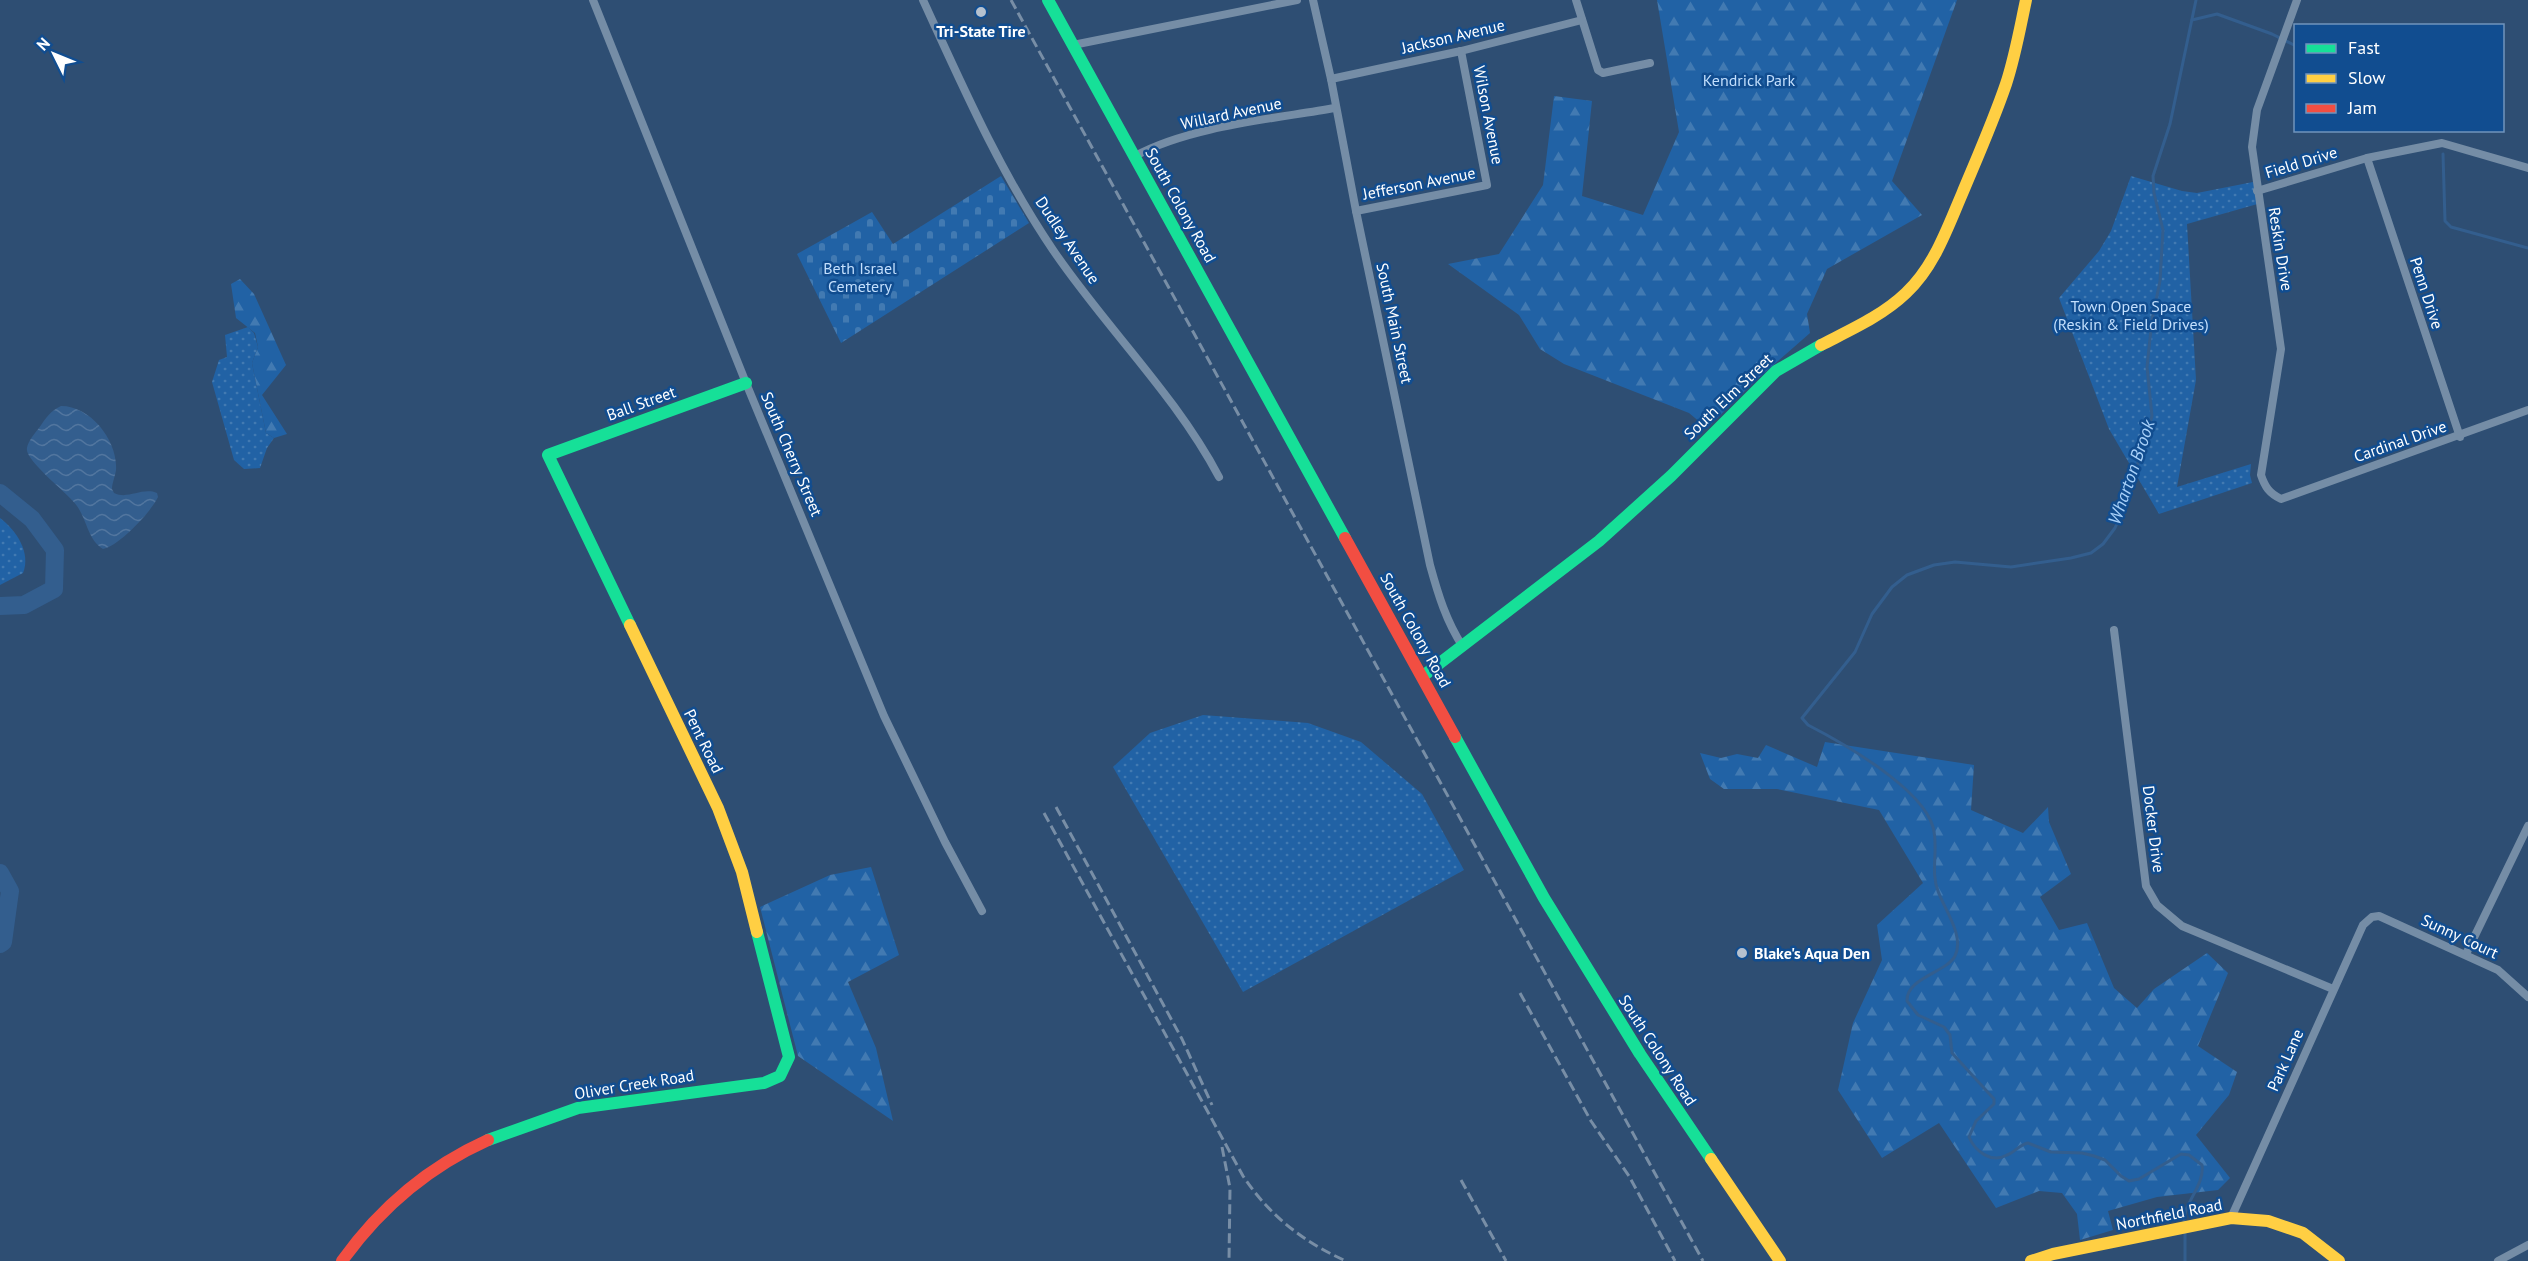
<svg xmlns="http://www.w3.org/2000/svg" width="2528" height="1261" font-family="'PT Sans',sans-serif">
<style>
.grass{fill:url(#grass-dots)}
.forest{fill:url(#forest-firs)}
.cemetery{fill:url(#cemetery-stones)}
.water{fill:url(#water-waves)}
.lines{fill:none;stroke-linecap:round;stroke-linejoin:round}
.stream{stroke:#335e8e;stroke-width:3}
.river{stroke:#335e8e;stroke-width:18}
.street{stroke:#758da6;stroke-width:8}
.fast{stroke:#16e098;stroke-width:12}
.slow{stroke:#ffcf43;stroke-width:12}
.jam{stroke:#f24e42;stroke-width:12}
.rail{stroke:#788ea6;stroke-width:3;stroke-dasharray:10 4.5;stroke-linecap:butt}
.poi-dot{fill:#b6c1ce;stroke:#114d90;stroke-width:2}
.labels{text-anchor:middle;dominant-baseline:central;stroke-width:5;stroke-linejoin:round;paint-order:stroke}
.poi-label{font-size:16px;font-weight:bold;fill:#fff;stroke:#114d90}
.street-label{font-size:16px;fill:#fff;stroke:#114d90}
.park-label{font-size:16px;fill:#c3dffd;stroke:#114d90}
.water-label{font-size:18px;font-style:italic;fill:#a7d0f9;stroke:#114d90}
</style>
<defs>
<pattern id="grass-dots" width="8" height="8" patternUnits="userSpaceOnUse" patternTransform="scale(1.5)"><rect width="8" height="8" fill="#2162a5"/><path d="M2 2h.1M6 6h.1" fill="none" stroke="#427ab2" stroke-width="1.8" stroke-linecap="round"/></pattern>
<pattern id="forest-firs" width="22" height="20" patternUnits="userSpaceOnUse" patternTransform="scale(1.5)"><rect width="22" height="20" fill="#2162a5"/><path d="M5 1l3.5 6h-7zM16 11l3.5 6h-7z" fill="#427ab2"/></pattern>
<pattern id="cemetery-stones" width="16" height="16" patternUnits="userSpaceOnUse" patternTransform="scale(1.5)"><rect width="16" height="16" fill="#2162a5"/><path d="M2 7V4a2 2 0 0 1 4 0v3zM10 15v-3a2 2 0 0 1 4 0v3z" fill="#427ab2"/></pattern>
<pattern id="water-waves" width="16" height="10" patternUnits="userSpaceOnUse" patternTransform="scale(1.5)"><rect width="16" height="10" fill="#335e8e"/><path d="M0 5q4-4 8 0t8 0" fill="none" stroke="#52769f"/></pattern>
</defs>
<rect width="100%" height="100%" fill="#2e4e73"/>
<g class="grass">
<polygon points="2131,176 2182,191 2197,193 2253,182 2261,203 2187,224 2196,380 2177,487 2251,464 2250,475 2252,483 2159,514 2109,429 2059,298 2099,251 2111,231"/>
<polygon points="248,327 254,333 258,347 252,363 266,433 274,438 267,448 260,468 244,469 234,460 212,382 219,360 227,357 225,335"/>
<path d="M0,518C17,531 31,553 23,573L0,585Z"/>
<polygon points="1203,715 1308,723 1361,742 1422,794 1464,870 1243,992 1113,767 1150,733"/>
</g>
<g class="forest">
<polygon points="1657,0 1957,0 1892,181 1922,215 1827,269 1807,314 1810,333 1754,382 1707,428 1689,413 1564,364 1540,349 1519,315 1448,264 1499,254 1543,185 1554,96 1592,101 1582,196 1643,215 1679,132"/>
<polygon points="240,279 254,294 286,365 262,395 287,434 274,438 266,433 252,363 258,347 255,333 236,318 231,284"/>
<polygon points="1825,742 1974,765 1971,810 2023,833 2048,807 2049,822 2071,874 2040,897 2059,930 2087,923 2114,988 2137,1008 2154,989 2207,953 2228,973 2198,1046 2237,1072 2229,1095 2196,1135 2230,1178 2218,1190 2157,1197 2108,1211 2113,1230 2080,1240 2077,1214 2062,1193 2039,1191 1996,1208 1939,1123 1882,1158 1838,1090 1853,1023 1882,960 1877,925 1923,883 1879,810 1777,789 1724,789 1710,779 1700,753 1721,758 1737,754 1758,758 1766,745 1817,767"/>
<polygon points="871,867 899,955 848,982 876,1048 893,1121 798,1056 760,907 830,875"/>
</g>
<polygon class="cemetery" points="1001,176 1029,223 841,343 797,254 872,212 893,244"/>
<path class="water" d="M61,406C91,406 118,441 116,470C115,477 112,483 112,489L114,493C128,500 142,487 157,493L158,497C151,512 119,546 103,549C88,540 87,520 77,506C69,494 24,460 27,448C28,441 35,433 39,428C46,418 50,411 61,406Z"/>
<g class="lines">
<g class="stream">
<polyline points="2192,20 2217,14 2272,34 2296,46"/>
<polyline points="2443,154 2445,221 2451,227 2528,248"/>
<path d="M2184,1224C2182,1204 2205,1186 2202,1165L2189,1155L2181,1154L2139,1179L2129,1181L2121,1176L2105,1160L2094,1156L2082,1153L2051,1152L2028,1143C2019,1145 2015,1152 2007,1155C1991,1164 1975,1151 1969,1137L1976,1121L1994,1104V1099L1952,1053L1950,1035L1944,1027L1918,1015L1907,1001C1906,978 1947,972 1955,956C1965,936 1944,909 1938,891C1930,871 1939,848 1933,827C1922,788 1843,743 1808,725L1802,718L1855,652L1872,614L1892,587L1907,575L1934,565L1955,562L2011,567L2071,558L2091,553L2103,544L2115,528L2126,503L2152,416L2147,367L2152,320L2160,281L2163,230L2154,193L2153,176L2170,124L2196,0"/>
<polyline points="2185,1261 2185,1231"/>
</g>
<g class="river">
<polyline points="0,493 32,519 55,550 54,589 24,605 0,606"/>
<polyline points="0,873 10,891 3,942 0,944"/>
</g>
<g class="street">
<polyline points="593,0 746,383 884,716 945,842 982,911"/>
<path d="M923,0C962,85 1000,172 1053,250C1106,328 1175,394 1219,477"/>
<path d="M1313,0L1331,79L1356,211L1430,565C1438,594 1446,621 1463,647"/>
<polyline points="1576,0 1598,70 1603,73 1650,63"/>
<path d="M2297,0L2257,110L2252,147L2281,349L2261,475C2265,487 2269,493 2281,499L2528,410"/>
<polyline points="1073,45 1297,0"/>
<polyline points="1331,79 1461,51 1582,20"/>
<path d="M1135,156C1190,126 1273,119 1335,108"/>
<polyline points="2367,158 2460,437"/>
<polyline points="2257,191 2367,158 2442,143 2528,168"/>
<polyline points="1356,211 1487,185 1461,51"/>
<polyline points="2114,630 2146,886 2157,905 2182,926 2333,989"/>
<polyline points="2466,954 2528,826"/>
<polyline points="2231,1218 2363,925 2372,917 2379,916 2498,970 2528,997"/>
<polyline points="2498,1261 2528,1245"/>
</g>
<g class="fast">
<polyline points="1048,0 1345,538"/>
<polyline points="630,625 548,455 746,383"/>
<polyline points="1423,676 1599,541 1671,476 1776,371 1821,345"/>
<polyline points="1455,737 1544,898 1640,1054 1711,1159"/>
<polyline points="488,1140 578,1108 764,1083 780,1076 789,1057 757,932"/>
</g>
<g class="slow">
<path d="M1821,345C1850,330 1882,316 1906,293C1934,267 1947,229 1962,194C1977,158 1993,122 2006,84C2015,57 2020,28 2026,0"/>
<polyline points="630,625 718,808 742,872 757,932"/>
<polyline points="1711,1159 1780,1261"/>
<polyline points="2031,1261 2053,1254 2231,1218 2268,1221 2303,1233 2339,1261"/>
</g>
<g class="jam">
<polyline points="1345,538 1455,737"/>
<path d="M342,1261C380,1208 428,1167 488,1140"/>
</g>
<g class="rail">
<polyline points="1011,0 1703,1261"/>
<polyline points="1056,807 1182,1039 1212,1105"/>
<path d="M1044,813L1243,1176C1269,1215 1303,1242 1346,1261"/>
<polyline points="1520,993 1591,1121 1629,1176 1675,1261"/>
<polyline points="1222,1147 1230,1188 1229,1261"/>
<polyline points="1461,1180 1506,1261"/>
</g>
</g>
<g class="poi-dot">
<circle cx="981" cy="12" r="6"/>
<circle cx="1742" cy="953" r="6"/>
</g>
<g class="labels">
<g class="poi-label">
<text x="981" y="31">Tri-State Tire</text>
<text x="1754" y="953" text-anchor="start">Blake's Aqua Den</text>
</g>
<g class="street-label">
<text transform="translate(1453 36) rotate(-13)">Jackson Avenue</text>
<text transform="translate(1231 113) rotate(-12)">Willard Avenue</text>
<text transform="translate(1489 115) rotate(79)">Wilson Avenue</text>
<text transform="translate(2301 162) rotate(-17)">Field Drive</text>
<text transform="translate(1419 183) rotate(-11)">Jefferson Avenue</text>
<text transform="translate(1181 205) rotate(61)">South Colony Road</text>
<text transform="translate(1068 240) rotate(56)">Dudley Avenue</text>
<text transform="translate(2281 249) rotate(81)">Reskin Drive</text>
<text transform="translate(2427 293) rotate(72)">Penn Drive</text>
<text transform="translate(1395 323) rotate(78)">South Main Street</text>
<text transform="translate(1728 396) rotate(-44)">South Elm Street</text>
<text transform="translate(641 403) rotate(-20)">Ball Street</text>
<text transform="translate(2400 441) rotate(-19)">Cardinal Drive</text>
<text transform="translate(792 454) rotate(67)">South Cherry Street</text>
<text transform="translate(1416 630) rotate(61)">South Colony Road</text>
<text transform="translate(704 741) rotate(64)">Pent Road</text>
<text transform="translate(2154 829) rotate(83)">Docker Drive</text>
<text transform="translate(2460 936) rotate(25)">Sunny Court</text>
<text transform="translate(1658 1050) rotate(57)">South Colony Road</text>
<text transform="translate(2285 1060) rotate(-66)">Park Lane</text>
<text transform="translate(634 1084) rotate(-9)">Oliver Creek Road</text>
<text transform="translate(2169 1214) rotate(-11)">Northfield Road</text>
</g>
<g class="park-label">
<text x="1749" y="80">Kendrick Park</text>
<text x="860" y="268">Beth Israel<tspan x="860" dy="18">Cemetery</tspan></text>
<text x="2131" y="306">Town Open Space<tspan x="2131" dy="18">(Reskin &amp; Field Drives)</tspan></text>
</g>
<g class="water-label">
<text transform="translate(2131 472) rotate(-71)">Wharton Brook</text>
</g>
</g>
<rect x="2294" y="24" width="210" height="108" fill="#114d90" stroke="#7094bc" stroke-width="1.5"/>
<rect x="2306" y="44" width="30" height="9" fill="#16e098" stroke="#7094bc" stroke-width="1.5"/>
<text x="2348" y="54" font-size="18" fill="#ffffff">Fast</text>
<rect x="2306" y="74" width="30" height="9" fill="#ffcf43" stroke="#7094bc" stroke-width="1.5"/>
<text x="2348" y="84" font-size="18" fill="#ffffff">Slow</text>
<rect x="2306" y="104" width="30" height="9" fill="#f24e42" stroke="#7094bc" stroke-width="1.5"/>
<text x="2348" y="114" font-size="18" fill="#ffffff">Jam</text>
<g transform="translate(54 54) rotate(313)" stroke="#114d90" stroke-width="4.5" paint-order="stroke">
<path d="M0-4.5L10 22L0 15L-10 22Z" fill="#ffffff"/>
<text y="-9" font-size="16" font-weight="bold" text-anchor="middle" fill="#ffffff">N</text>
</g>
</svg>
